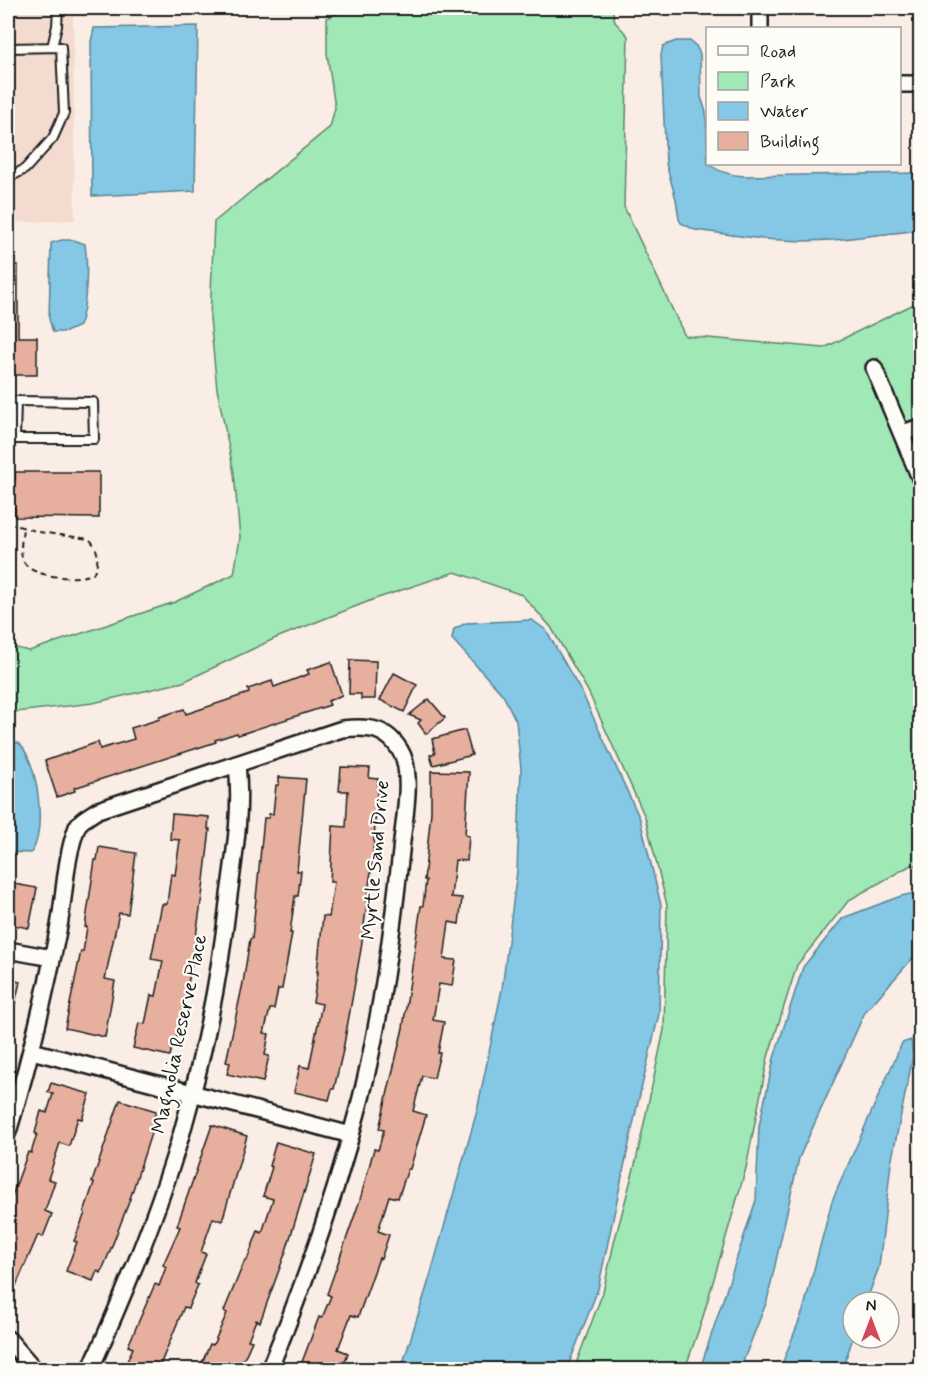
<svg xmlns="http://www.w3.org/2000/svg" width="928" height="1377" font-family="Mynerve,sans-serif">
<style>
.built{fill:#f4dbd0}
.green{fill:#a0e9b7;stroke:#5e826a;stroke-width:1.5}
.water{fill:#84c8e5;stroke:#5a8395;stroke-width:1.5}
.building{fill:#e7b09e;stroke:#1c1c1c;stroke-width:1.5}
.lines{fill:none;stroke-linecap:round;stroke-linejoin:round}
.service-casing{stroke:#1c1c1c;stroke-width:12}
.minor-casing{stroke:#1c1c1c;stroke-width:20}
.path{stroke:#1c1c1c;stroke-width:2;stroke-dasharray:6 4.5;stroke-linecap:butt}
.service{stroke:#fdfcf7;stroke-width:8}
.minor{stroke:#fdfcf7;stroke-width:15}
.labels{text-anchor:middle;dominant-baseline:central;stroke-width:4.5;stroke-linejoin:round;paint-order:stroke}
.street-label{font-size:20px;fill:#1c1c1c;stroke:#fdfcf7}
</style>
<rect width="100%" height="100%" fill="#f9ede5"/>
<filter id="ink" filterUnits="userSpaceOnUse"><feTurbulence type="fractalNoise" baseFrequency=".0167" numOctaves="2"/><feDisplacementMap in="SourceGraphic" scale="12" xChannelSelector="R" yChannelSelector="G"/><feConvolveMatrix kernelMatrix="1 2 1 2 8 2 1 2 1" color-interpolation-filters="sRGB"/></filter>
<g filter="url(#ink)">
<polygon class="built" points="8,8 190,8 191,13 73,17 75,220 8,223"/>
<polygon class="green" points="350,8 612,8 615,22 628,36 624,207 685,336 824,348 920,301 920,418 906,424 878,358 865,365 920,497 920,866 911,865 849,900 797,965 768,1057 746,1168 702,1320 685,1369 574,1369 603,1292 615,1239 636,1161 664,1030 667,905 645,817 588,691 551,627 522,595 455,572 372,600 276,638 183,682 93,703 8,713 8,646 29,651 175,602 234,574 240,538 234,473 217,389 210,318 214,222 330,127 335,108 327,53 327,18"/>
<g class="water">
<polygon points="198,26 195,191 92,196 91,42 94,28"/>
<path d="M676,41H690L696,46L700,54L701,97L706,112L708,164C720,172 730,175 745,176L920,173V230L834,240L803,241L762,239L695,230L681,223L679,219L676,199L666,164L661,55L663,46Z"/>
<path d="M62,240H74L85,244C88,265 87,307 79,326L66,332H53L49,319L51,243Z"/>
<polygon points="532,620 546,630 583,695 640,819 661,905 659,1014 636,1111 598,1289 567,1369 404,1369 403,1363 429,1280 477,1111 502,989 517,871 521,769 516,721 503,695 452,639 454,629 466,623"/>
<path d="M8,738C11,740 17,742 20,744C38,763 47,832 31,853L8,852Z"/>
<polygon points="920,892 920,950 865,1012 799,1158 767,1301 740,1369 700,1369 756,1200 759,1126 774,1058 803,967 843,918 901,896"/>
<polygon points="911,1040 913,1056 891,1163 879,1267 866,1302 853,1302 853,1338 842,1369 780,1369 803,1311 832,1201 902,1043"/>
</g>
<g class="building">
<polygon points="8,265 18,265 18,337 37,337 37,375 8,375"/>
<polygon points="15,472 99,472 99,518 15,517 15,508 8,508 8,480 15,480"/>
<polygon points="350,660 376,661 375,699 361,699 361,694 349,694"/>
<polygon points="331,662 342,695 328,701 330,705 238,735 237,733 215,740 216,742 74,788 75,791 57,797 45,761 98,742 100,749 134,739 131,728 160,719 159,717 184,709 186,714 249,693 248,689 272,681 274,687 309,674 307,670"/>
<polygon points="394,673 417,685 404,712 380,700"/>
<polygon points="429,699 445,718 426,734 418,723 421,720 409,715"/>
<polygon points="465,730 472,755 433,765 430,755 435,753 432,739"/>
<polygon points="341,767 370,768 369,778 378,779 373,855 361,949 343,1050 334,1089 332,1089 329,1100 294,1092 300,1066 309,1068 322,1004 313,1002 318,972 317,972 323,916 329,917 334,882 330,882 333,826 346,827 348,791 339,791"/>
<polygon points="431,771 469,772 465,835 469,836 467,861 455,860 451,897 462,898 459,924 449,922 444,959 456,960 452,986 439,984 433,1020 444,1022 438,1053 440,1053 434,1078 422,1076 413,1111 426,1115 410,1169 408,1169 398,1198 389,1196 378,1231 389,1235 381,1259 379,1258 358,1317 351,1315 338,1349 348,1353 342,1370 299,1370 319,1317 322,1318 331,1296 327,1294 360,1200 374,1149 378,1150 384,1130 379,1129 403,1028 421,906 423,906 426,880 424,880 431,812"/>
<polygon points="279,777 306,779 297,871 301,871 298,896 295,896 290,933 292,933 282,989 278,989 274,1009 270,1009 264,1033 269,1034 265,1055 269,1056 263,1082 227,1074 230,1063 226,1062 243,983 250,939 252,939 264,818 269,818 269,814 273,814 276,785 279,785"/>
<polygon points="172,814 209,817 208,829 210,829 203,889 191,969 175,1045 173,1044 170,1056 133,1048 139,1023 145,1024 151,995 156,996 163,961 151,959 162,904 167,904 171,874 175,875 180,840 170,839"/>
<polygon points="99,847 136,853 128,914 119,913 105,979 115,981 105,1037 65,1028 81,951 83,952 87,927 85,927 95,860 97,860"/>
<polygon points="8,883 37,888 29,928 8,924"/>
<polygon points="8,979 20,982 12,1016 8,1016"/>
<polygon points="51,1083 90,1094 82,1119 78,1118 69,1146 60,1143 48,1179 55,1181 45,1211 52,1214 43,1237 38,1235 8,1304 8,1207 28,1152 31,1153 37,1134 35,1133 41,1111 47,1113 53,1094 48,1092"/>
<polygon points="120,1100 156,1111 152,1123 154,1124 129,1202 110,1251 101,1273 97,1271 93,1281 66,1271 77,1242 74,1241 85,1213 84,1212 94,1183 92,1182"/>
<polygon points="212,1125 247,1136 222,1221 213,1218 201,1252 206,1254 195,1283 198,1285 188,1308 184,1307 158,1370 123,1370 133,1348 128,1346 155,1284 159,1286 166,1267 163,1265 180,1227 177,1226"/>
<polygon points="276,1142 316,1154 286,1251 260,1322 256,1320 248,1340 252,1341 239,1370 199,1370 210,1344 213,1345 227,1313 224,1311 245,1260 247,1260 258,1231 262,1233 273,1199 263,1196 272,1167 269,1166"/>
</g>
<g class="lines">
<defs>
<g id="service">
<polyline points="52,47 57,26 58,8"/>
<polyline points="8,48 61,47 64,113 53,138 25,169 8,178"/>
<polyline points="8,401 16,401 15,439"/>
<polyline points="8,439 94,439 93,402 16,401"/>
</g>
<g id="minor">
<polyline points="760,8 760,28"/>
<polyline points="900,84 920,84"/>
<polyline points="874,368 920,478"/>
<polyline points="903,433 920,427"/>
<polyline points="8,950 52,958"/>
<polyline points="32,1051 351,1135"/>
<path d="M8,1132C29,1064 45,996 59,926C65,893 65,859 77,827C80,820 91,815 98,810L342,729C368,726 387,727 401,752C414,774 403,825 401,851C392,934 381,1017 361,1098C337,1191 306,1281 269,1370"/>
<polyline points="8,1339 35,1370"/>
<path d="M90,1370C125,1293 158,1213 182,1132C204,1055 220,975 229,895C235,852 242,808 237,764"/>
</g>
</defs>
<use href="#service" class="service-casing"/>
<use href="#minor" class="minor-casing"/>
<path class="path" d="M8,523L39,532L89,539C100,549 99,562 93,574C78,580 37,578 26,565C18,556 22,539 23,528"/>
<use href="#service" class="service"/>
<use href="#minor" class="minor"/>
</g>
</g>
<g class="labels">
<g class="street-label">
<text transform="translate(376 860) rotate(-85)">Myrtle Sand Drive</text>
<text transform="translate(180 1034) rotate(-78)">Magnolia Reserve Place</text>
</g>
</g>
<rect width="928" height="1377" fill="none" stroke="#fdfcf7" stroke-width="30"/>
<rect x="15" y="15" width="898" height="1347" fill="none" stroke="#1c1c1c" stroke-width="2" filter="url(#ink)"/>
<rect x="706" y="27" width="195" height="138" fill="#fdfcf7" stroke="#a3a29f" stroke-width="1.5"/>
<rect x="718" y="46" width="30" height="9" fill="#fdfcf7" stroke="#a3a29f" stroke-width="1.5"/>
<text x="760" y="57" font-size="18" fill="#1c1c1c">Road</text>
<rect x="718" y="72" width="30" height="18" fill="#a0e9b7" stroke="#a3a29f" stroke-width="1.5"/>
<text x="760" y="87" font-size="18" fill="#1c1c1c">Park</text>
<rect x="718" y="102" width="30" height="18" fill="#84c8e5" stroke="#a3a29f" stroke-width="1.5"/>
<text x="760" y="117" font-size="18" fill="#1c1c1c">Water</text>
<rect x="718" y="132" width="30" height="18" fill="#e7b09e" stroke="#a3a29f" stroke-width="1.5"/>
<text x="760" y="147" font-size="18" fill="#1c1c1c">Building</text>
<g transform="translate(871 1320)"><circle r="28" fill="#fdfcf7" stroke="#a3a29f" stroke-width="1.5"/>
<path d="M0-4.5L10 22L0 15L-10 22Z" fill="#d1495b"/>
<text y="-9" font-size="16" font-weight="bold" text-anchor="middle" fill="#1c1c1c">N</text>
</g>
</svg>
